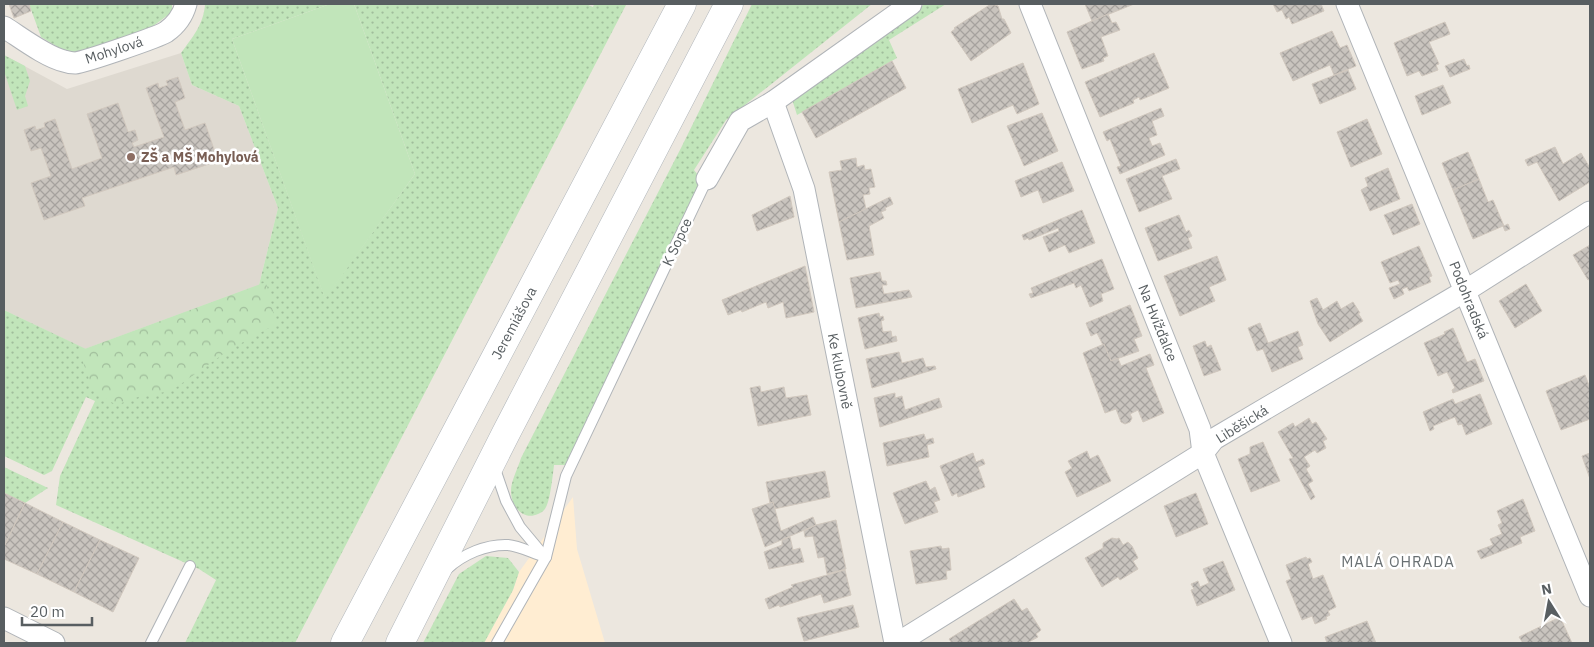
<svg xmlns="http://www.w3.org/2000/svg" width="1594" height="647" font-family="'IBM Plex Sans',sans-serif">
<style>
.commercial{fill:#ffedd2}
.education{fill:#ded9d0}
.grass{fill:url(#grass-dots)}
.park{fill:url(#park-crowns)}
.garden{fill:#c1e5ba}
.building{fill:url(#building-cross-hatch);stroke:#d1c8be}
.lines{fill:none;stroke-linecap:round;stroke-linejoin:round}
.lane-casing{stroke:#b0b4b8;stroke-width:12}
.street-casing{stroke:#b0b4b8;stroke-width:23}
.secondary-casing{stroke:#b1b6bb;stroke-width:29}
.lane{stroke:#fff;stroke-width:10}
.street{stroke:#fff;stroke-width:21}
.secondary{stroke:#fff;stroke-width:28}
.education-dot{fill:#8d6e63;stroke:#fff;stroke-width:2}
.labels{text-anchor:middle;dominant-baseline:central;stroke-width:5;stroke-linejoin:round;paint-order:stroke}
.street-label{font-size:14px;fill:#585e61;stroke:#fff}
.education-label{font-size:14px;font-weight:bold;fill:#785e54;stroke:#fff;text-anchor:start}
.neighbourhood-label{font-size:15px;letter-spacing:1px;fill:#697073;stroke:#fff}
</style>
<defs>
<pattern id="grass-dots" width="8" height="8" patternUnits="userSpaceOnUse" patternTransform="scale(1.25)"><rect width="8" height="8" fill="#c1e5ba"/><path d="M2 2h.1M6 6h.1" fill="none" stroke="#a0bd9b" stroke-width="1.8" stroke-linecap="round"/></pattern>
<pattern id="park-crowns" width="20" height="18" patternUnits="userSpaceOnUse" patternTransform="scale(1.25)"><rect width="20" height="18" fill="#c1e5ba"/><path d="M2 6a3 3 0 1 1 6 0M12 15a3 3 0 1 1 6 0" fill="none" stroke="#a0bd9b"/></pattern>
<pattern id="building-cross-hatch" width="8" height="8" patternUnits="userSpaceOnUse" patternTransform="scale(1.25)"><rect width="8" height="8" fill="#c9c4be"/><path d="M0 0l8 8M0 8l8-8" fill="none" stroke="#a6a29e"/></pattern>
</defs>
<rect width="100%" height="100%" fill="#ece7df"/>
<polygon class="commercial" points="573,497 577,549 605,643 484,643 513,590 519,572"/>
<polygon class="education" points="181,53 192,85 239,106 278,208 259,285 85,349 4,310 4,55 67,89"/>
<g class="grass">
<polygon points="29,4 172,4 172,12 141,35 79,54 66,52 41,37"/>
<path d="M205,4H330L232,39L325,298L415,174L354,4H586L593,7L594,4H626V5L295,643H185L216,580L199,569L56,505L60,476L95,401L86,397L52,471L44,475L4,456V310L86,349L259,285L278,208L239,106L192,85L181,53C192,38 204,24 205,4Z"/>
<path d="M752,4H872L726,120L694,170L701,179L649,295L565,465H554C553,474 550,501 546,507C545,510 541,513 538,514C523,521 511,506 511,491C511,481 518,468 521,458L681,148Z"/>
<polygon points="925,4 946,4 889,40 897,58 797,115 791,96"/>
<polygon points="4,55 25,66 30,81 25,96 28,106 17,110 4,71"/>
<polygon points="4,467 48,488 25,503 4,493"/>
<polygon points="486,556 508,558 519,572 513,590 484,643 423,643 459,574"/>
</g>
<polygon class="park" points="266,282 276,324 229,350 171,391 141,396 116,405 93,390 79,351"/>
<polygon class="garden" points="330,4 354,4 415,174 325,299 232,39"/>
<g class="building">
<polygon points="9,4 29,4 31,11 14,18"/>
<polygon points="991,4 998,6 1002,19 1004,19 1011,33 971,61 951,32 955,29 954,28"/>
<polygon points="1085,4 1134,4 1092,21"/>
<polygon points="1273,4 1321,4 1324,11 1292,24 1289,17 1286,19 1282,10 1277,12"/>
<polygon points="1108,14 1112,23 1116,22 1120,30 1101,37 1108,56 1103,58 1104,61 1082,69 1067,32"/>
<polygon points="1445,22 1450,34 1429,42 1439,64 1436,65 1438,70 1422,76 1419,71 1407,76 1394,43"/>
<polygon points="1332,31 1340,48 1347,45 1356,66 1334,75 1330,65 1293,81 1280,53"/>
<polygon points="1154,53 1169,88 1140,100 1139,97 1133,100 1134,103 1100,117 1085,82"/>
<polygon points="1464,59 1467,66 1469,65 1470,69 1450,77 1445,66"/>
<polygon points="892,61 906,88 816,138 802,112"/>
<polygon points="1023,63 1039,104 1017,114 1013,105 972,123 958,89"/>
<polygon points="1348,70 1356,89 1320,104 1312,84"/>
<polygon points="178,77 185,98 175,102 185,130 205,123 218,161 176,175 174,167 82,198 85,206 44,220 31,183 51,176 41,148 31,151 24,130 35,126 36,130 45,127 44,123 55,119 72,169 102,158 87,114 118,103 128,132 135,130 138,140 132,143 134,147 164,137 146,88 158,83 159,88 168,85 166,81"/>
<polygon points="1443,85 1451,103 1422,115 1415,96"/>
<polygon points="1161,108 1164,116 1152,121 1157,135 1149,138 1152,146 1160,143 1165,155 1120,174 1117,167 1121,166 1110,139 1107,141 1103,132"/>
<polygon points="1042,113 1058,151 1024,166 1007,126"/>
<polygon points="1367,119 1382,154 1351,167 1337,132"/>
<polygon points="1555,147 1563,164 1581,153 1590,168 1590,182 1559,201 1537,162 1528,166 1525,160"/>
<polygon points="1468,152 1479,179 1453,190 1442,163"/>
<polygon points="856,158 857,167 864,165 865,170 871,169 875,187 869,188 870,194 863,195 866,209 839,222 829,172 842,170 840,161"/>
<polygon points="1176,159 1180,169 1162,176 1172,199 1139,212 1126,179"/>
<polygon points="1062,162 1074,191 1043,203 1038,190 1021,197 1015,181"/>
<polygon points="1388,168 1400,199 1370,211 1361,190 1368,186 1365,178"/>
<polygon points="1479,179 1488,202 1493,200 1504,226 1508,224 1510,229 1505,231 1503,226 1473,239 1453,190"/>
<polygon points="790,196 794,217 757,231 752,215"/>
<polygon points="890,197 893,204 885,208 886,210 881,212 884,218 869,226 874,255 847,260 839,222"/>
<polygon points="1412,204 1420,224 1393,235 1384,215"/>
<polygon points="1082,210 1095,243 1069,253 1065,245 1049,252 1043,237 1059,231 1058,228 1029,240 1028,238 1024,240 1022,235"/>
<polygon points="1179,215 1186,232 1189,230 1192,236 1188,238 1192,248 1158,261 1145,228"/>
<polygon points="1590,245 1590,279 1588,280 1573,255"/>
<polygon points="1419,246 1432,276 1429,277 1431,282 1409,291 1407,287 1402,289 1404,294 1394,299 1389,288 1400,284 1398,280 1390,283 1381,262"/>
<polygon points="1217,256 1226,280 1209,287 1215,301 1180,316 1164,276"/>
<polygon points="1102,259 1114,289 1101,294 1103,301 1090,307 1081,285 1076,288 1074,283 1031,298 1029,294 1033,293 1031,288"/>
<polygon points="805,266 814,312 786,318 783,302 768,308 766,302 742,312 741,310 728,315 722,300"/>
<polygon points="880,272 882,281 886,281 887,285 882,285 884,294 909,290 912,297 856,308 850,278"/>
<polygon points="1526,284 1542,311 1515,328 1499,301"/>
<polygon points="1317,298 1323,310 1337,301 1341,309 1353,302 1360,313 1358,313 1363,321 1330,342 1318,324 1310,301"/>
<polygon points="1130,305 1142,336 1134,339 1139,351 1111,361 1097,333 1091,336 1086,323"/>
<polygon points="879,313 880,317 883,316 884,320 881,321 883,332 891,331 892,337 896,336 897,341 865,349 858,318"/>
<polygon points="1260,323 1268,343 1298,331 1303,345 1298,347 1303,359 1272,372 1263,349 1257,351 1248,328"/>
<polygon points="1453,328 1467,362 1475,359 1484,381 1453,393 1452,390 1455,388 1447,372 1438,376 1424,343 1445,334 1444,332"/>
<polygon points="1205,341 1207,347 1211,345 1221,370 1204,376 1193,346"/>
<polygon points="1104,344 1111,361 1118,358 1121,366 1150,354 1154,365 1146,368 1164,413 1143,422 1138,410 1130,414 1132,418 1130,422 1125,424 1121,422 1116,409 1105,413 1083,353"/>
<polygon points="899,352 902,363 923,358 926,367 935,366 936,369 872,388 866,359"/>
<polygon points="1585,375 1590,388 1590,419 1561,430 1546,391"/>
<polygon points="760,386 761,392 784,387 786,398 807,395 811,415 758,426 750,388"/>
<polygon points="895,393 895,398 902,396 905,410 939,398 942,407 880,427 874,398"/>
<polygon points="1480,394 1492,424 1466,435 1462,424 1458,425 1455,417 1433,426 1434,429 1430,431 1423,412 1453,399 1455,404"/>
<polygon points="1309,418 1312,424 1316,422 1327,439 1323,441 1326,448 1317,453 1315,450 1304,457 1310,466 1306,469 1313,481 1308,484 1315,497 1311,500 1289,459 1293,458 1278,432 1293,423 1295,427"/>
<polygon points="924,434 926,440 933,438 934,443 927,445 929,457 887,466 883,443"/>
<polygon points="1263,442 1280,481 1251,492 1238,459 1250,454 1250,447"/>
<polygon points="1087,451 1090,459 1098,455 1111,481 1077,497 1065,472 1072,468 1068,461"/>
<polygon points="973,453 976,462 983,459 985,464 978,467 985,487 958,497 957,493 952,496 940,466"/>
<polygon points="1590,453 1590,479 1582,456"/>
<polygon points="825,471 830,497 774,509 773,502 770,503 766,482"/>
<polygon points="926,481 930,490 935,487 940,500 934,502 938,512 905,524 893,493"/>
<polygon points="4,493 25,503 4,547"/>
<polygon points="1196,493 1208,524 1176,537 1164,506"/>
<polygon points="1523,499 1535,531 1520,537 1522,543 1481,559 1477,551 1493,545 1490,539 1502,534 1498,525 1502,523 1497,511"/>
<polygon points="773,502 781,531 813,517 816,525 765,547 752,509"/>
<polygon points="25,503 63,522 37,574 4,559 4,547"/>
<polygon points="836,520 846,569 827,574 824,557 818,558 813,536 805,537 804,531 816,525"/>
<polygon points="63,522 100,540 74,592 37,574"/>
<polygon points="790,537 793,550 800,548 804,562 769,569 764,552 782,545 782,540"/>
<polygon points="1112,538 1117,539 1119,538 1123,545 1128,542 1132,546 1138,558 1133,561 1138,569 1120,580 1118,577 1102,587 1085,558 1103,548 1103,543"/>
<polygon points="100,540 139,558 113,612 74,592"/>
<polygon points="941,546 942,549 949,548 951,570 946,571 947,579 916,584 910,551"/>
<polygon points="1306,557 1307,559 1310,558 1312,562 1308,564 1313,579 1323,575 1336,607 1328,611 1330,615 1326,617 1327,619 1315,624 1312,616 1302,620 1286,581 1291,579 1286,565"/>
<polygon points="1223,561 1235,590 1197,606 1191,590 1194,589 1191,584 1198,581 1200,587 1209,583 1203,569"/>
<polygon points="845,570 851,595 824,603 821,594 780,607 779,605 769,609 765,599 793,587 791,585"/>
<polygon points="1014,599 1022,611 1027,608 1041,630 1036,634 1038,637 1027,643 952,643 949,639"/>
<polygon points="853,605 859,627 804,641 797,618"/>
<polygon points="1560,617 1572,643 1523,643 1519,637"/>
<polygon points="1367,621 1376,643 1327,643 1325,637"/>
</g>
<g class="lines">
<defs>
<g id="lane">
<polyline points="494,466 506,501 520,527 545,557"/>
<path d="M447,569C463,554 487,544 508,545C520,546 534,554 546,557"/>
<polyline points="151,643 190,566"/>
<polyline points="497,643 546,557 566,476 707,179"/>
</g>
<g id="street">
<polyline points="1030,4 1200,429 1203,453 1281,643"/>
<polyline points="1347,4 1590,596"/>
<path d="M4,27C20,37 46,57 64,61C67,62 72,63 75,63C85,62 158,37 166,32C176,25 183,15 186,4"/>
<polyline points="773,102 804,189 895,643"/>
<polyline points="707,179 740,121 773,102 911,4"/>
<polyline points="4,618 54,643"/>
<polyline points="898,643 1203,453 1214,439 1465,291 1590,212"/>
</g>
<g id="secondary">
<polyline points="345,643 682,4"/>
<polyline points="400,643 506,433 729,4"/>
</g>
</defs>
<use href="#lane" class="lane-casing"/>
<use href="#street" class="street-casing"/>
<use href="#secondary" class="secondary-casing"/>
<use href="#lane" class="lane"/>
<use href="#street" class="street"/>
<use href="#secondary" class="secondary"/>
</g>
<circle class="education-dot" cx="131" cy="157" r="5"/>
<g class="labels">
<g class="street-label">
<text transform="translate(114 50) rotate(-18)">Mohylová</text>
<text transform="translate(677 242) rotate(-65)">K Sopce</text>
<text transform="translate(1469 300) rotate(68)">Podohradská</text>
<text transform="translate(514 323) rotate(-62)">Jeremiášova</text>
<text transform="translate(1158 323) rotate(68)">Na Hvížďalce</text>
<text transform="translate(840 371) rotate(79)">Ke klubovně</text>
<text transform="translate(1242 424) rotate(-32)">Liběšická</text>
</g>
<g class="education-label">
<text x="141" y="157">ZŠ a MŠ Mohylová</text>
</g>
<g class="neighbourhood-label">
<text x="1398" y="561">MALÁ OHRADA</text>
</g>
</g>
<rect width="1594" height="647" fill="none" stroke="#585e61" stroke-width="10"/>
<g transform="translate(1549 602) rotate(349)" stroke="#ffffff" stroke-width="4" paint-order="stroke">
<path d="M0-4L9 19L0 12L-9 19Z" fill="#585e61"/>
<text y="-8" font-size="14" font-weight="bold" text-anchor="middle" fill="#585e61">N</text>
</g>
<path d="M22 617v8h70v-8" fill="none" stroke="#585e61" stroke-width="2.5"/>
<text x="30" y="617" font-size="15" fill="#585e61" stroke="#ffffff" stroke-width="4" paint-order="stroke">20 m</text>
</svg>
